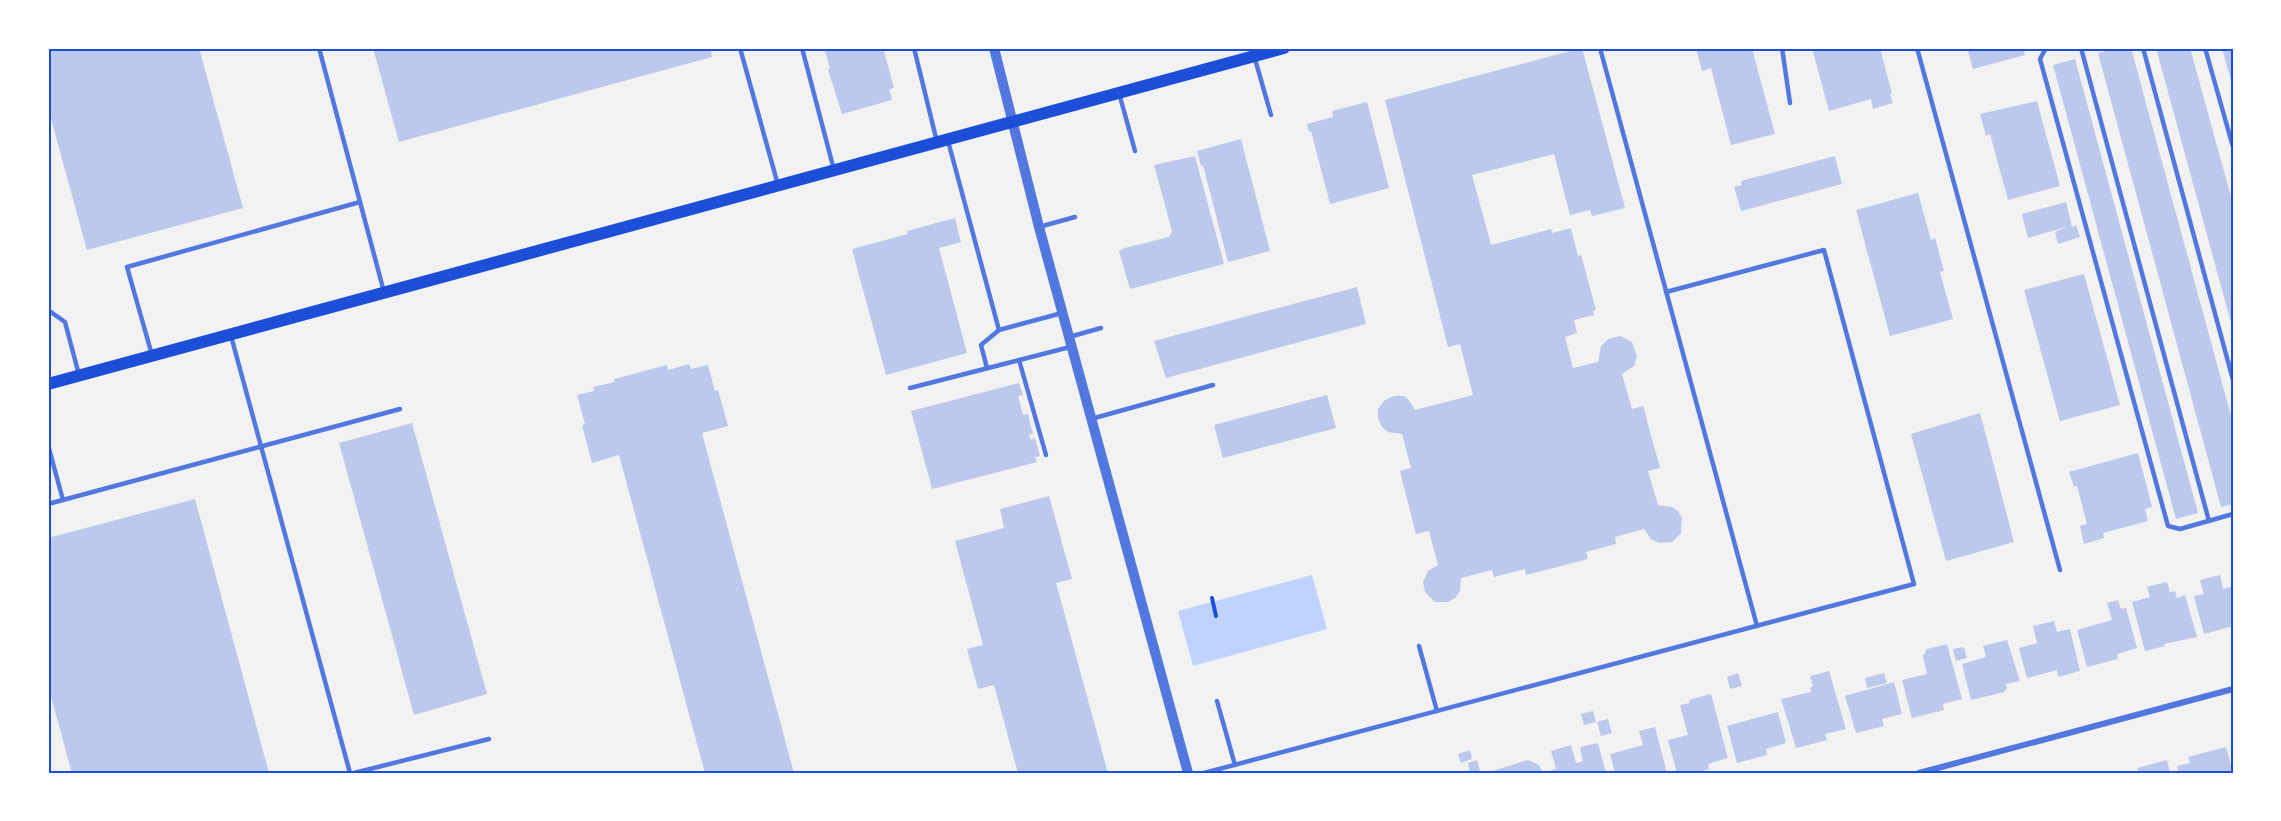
<svg xmlns="http://www.w3.org/2000/svg" width="2281" height="821" font-family="Karla,sans-serif">
<style>
.water{fill:#bfd3fe}
.building{fill:#bdc9ec}
.lines{fill:none;stroke-linecap:round;stroke-linejoin:round}
.path{stroke:#1d4ed8;stroke-width:4}
.service{stroke:#5277de;stroke-width:4.5}
.minor{stroke:#5277de;stroke-width:6}
.tertiary{stroke:#5277de;stroke-width:10}
.secondary{stroke:#1d4ed8;stroke-width:12}
.neatline{fill:none;stroke:#1d4ed8;stroke-width:2}
</style>
<rect width="100%" height="100%" fill="#f2f2f2"/>
<polygon class="water" points="1312,575 1327,629 1193,666 1178,611"/>
<g class="building">
<polygon points="48,48 199,48 243,208 87,250 48,108"/>
<polygon points="373,48 710,48 712,57 399,142"/>
<polygon points="824,48 883,48 894,88 889,89 892,100 842,114 828,70 830,68"/>
<polygon points="1582,48 1625,208 1592,216 1590,210 1570,215 1554,154 1472,175 1491,245 1551,229 1552,233 1571,228 1578,256 1581,255 1596,310 1593,311 1594,315 1574,320 1577,333 1565,337 1573,368 1598,362 1601,346 1608,339 1620,336 1632,342 1637,357 1634,366 1622,374 1632,409 1643,406 1660,468 1648,471 1658,505 1672,507 1678,511 1682,518 1681,533 1672,542 1659,543 1651,539 1644,529 1615,537 1616,544 1586,552 1588,559 1526,575 1525,569 1494,577 1492,570 1461,578 1460,591 1455,598 1448,602 1435,602 1425,592 1423,582 1428,571 1438,565 1429,531 1416,534 1400,471 1411,468 1402,434 1388,432 1382,427 1378,418 1378,409 1385,400 1394,396 1404,396 1408,399 1415,410 1473,395 1460,344 1448,347 1385,100"/>
<polygon points="1696,48 1752,48 1775,134 1731,145 1711,68 1702,71"/>
<polygon points="1812,48 1880,48 1892,93 1890,94 1893,103 1873,109 1871,99 1829,111"/>
<polygon points="1967,48 2023,48 2025,55 1973,69"/>
<polygon points="2117,48 2131,48 2233,423 2233,504 2221,507 2098,53"/>
<polygon points="2156,48 2190,48 2233,204 2233,330"/>
<polygon points="2222,48 2233,48 2233,85 2232,85"/>
<polygon points="2075,59 2198,513 2176,519 2053,65"/>
<polygon points="2037,101 2060,186 2008,200 1990,134 1986,136 1980,114"/>
<polygon points="1367,102 1389,188 1330,204 1311,131 1309,132 1307,124 1333,117 1332,111"/>
<polygon points="1241,139 1270,251 1228,262 1203,165 1201,166 1197,151"/>
<polygon points="1195,156 1224,264 1130,289 1119,251 1125,248 1169,237 1172,231 1154,165"/>
<polygon points="1835,156 1842,184 1741,211 1734,187 1742,185 1741,181"/>
<polygon points="1918,193 1931,240 1935,238 1944,271 1940,272 1953,319 1890,336 1856,210"/>
<polygon points="2066,202 2072,227 2076,225 2080,237 2058,244 2055,232 2066,227 2028,238 2022,214"/>
<polygon points="955,218 961,242 939,248 967,353 886,375 852,249 908,234 907,231"/>
<polygon points="2084,274 2120,405 2060,421 2024,290"/>
<polygon points="1357,287 1366,324 1166,378 1154,341"/>
<polygon points="689,364 691,369 708,365 715,391 718,390 728,426 702,433 794,773 705,773 619,455 592,463 582,425 585,424 577,395 594,391 593,387 615,382 614,379 667,365 668,370"/>
<polygon points="1019,383 1023,395 1018,396 1023,415 1028,414 1033,434 1029,435 1031,440 1035,438 1040,456 1035,457 1037,462 932,489 911,411"/>
<polygon points="1327,395 1336,428 1223,458 1214,425"/>
<polygon points="1980,413 2014,542 1946,561 1911,434"/>
<polygon points="412,423 487,694 414,715 339,443"/>
<polygon points="2138,453 2152,507 2145,509 2148,521 2103,533 2104,538 2084,544 2080,526 2087,524 2077,486 2074,487 2069,472"/>
<polygon points="1049,496 1072,579 1056,583 1108,773 1018,773 994,685 978,689 967,649 983,645 955,541 1004,528 1000,509"/>
<polygon points="195,499 269,773 72,773 48,686 48,538"/>
<polygon points="2220,575 2223,589 2233,586 2233,626 2204,634 2194,596 2204,594 2200,580"/>
<polygon points="2167,582 2170,592 2175,591 2177,598 2185,595 2197,637 2164,644 2165,646 2145,651 2132,602 2150,597 2147,587"/>
<polygon points="2118,600 2121,609 2126,608 2137,648 2117,654 2118,659 2087,667 2077,630 2112,620 2107,603"/>
<polygon points="2054,621 2057,632 2070,629 2080,671 2058,677 2057,670 2027,678 2019,648 2037,643 2033,626"/>
<polygon points="2007,640 2020,681 2006,684 2007,688 2004,692 1971,700 1962,664 1986,657 1983,646"/>
<polygon points="1947,644 1962,699 1943,704 1944,710 1912,718 1902,680 1927,674 1923,656 1927,649"/>
<polygon points="1964,647 1967,658 1956,661 1953,649"/>
<polygon points="1829,671 1846,729 1825,734 1827,740 1796,748 1781,699 1811,692 1810,688 1813,686 1810,676"/>
<polygon points="1738,673 1742,686 1730,689 1727,677"/>
<polygon points="1884,673 1887,683 1867,688 1865,678"/>
<polygon points="1894,682 1902,714 1882,719 1884,726 1856,733 1845,696"/>
<polygon points="1711,694 1728,758 1708,764 1709,769 1695,773 1677,773 1668,740 1688,735 1680,705 1690,703 1689,700"/>
<polygon points="1593,711 1596,722 1584,725 1581,714"/>
<polygon points="1778,712 1786,743 1766,749 1767,755 1737,763 1727,726"/>
<polygon points="1608,719 1612,733 1601,736 1597,722"/>
<polygon points="1655,727 1667,773 1615,773 1610,754 1643,745 1639,731"/>
<polygon points="1598,743 1606,773 1552,773 1551,770 1556,769 1551,751 1571,745 1576,763 1583,761 1580,747"/>
<polygon points="2226,747 2233,773 2179,773 2177,766 2190,763 2188,757"/>
<polygon points="1470,750 1472,759 1461,763 1458,754"/>
<polygon points="1477,760 1480,771 1470,773 1468,763"/>
<polygon points="1528,760 1539,765 1543,773 1486,773"/>
<polygon points="2167,760 2170,773 2139,773 2137,768"/>
</g>
<g class="lines">
<polyline class="path" points="1212,598 1216,616"/>
<g class="service">
<polyline points="319,48 384,292"/>
<polyline points="740,48 778,185"/>
<polyline points="802,48 834,170"/>
<polyline points="914,48 937,142"/>
<polyline points="1600,48 1757,626"/>
<polyline points="1782,48 1790,103"/>
<polyline points="1917,48 2060,570"/>
<polyline points="2046,48 2040,59 2168,526 2180,529 2233,514"/>
<polyline points="2081,48 2209,521"/>
<polyline points="2143,48 2233,380"/>
<polyline points="2205,48 2233,147"/>
<polyline points="1255,59 1271,115"/>
<polyline points="1119,93 1135,151"/>
<polyline points="948,141 999,330 1062,313"/>
<polyline points="1039,227 1075,217"/>
<polyline points="48,310 65,322 79,375"/>
<polyline points="231,336 350,773"/>
<polyline points="1069,337 1101,328"/>
<polyline points="152,355 127,267 360,202"/>
<polyline points="1019,360 1046,455"/>
<polyline points="987,368 981,345 999,330"/>
<polyline points="910,388 1070,347"/>
<polyline points="1091,419 1213,385"/>
<polyline points="48,445 63,500"/>
<polyline points="48,504 400,409"/>
<polyline points="1419,646 1437,711"/>
<polyline points="1217,701 1235,765"/>
<polyline points="354,773 489,739"/>
<polyline points="1204,773 1914,584 1824,250 1666,292"/>
</g>
<polyline class="minor" points="1919,773 2233,689"/>
<polyline class="tertiary" points="994,48 1039,227 1188,773"/>
<polyline class="secondary" points="48,384 1284,48"/>
</g>
<rect width="2281" height="821" fill="none" stroke="#ffffff" stroke-width="99"/>
<rect x="50" y="50" width="2182" height="722" class="neatline"/>
</svg>
